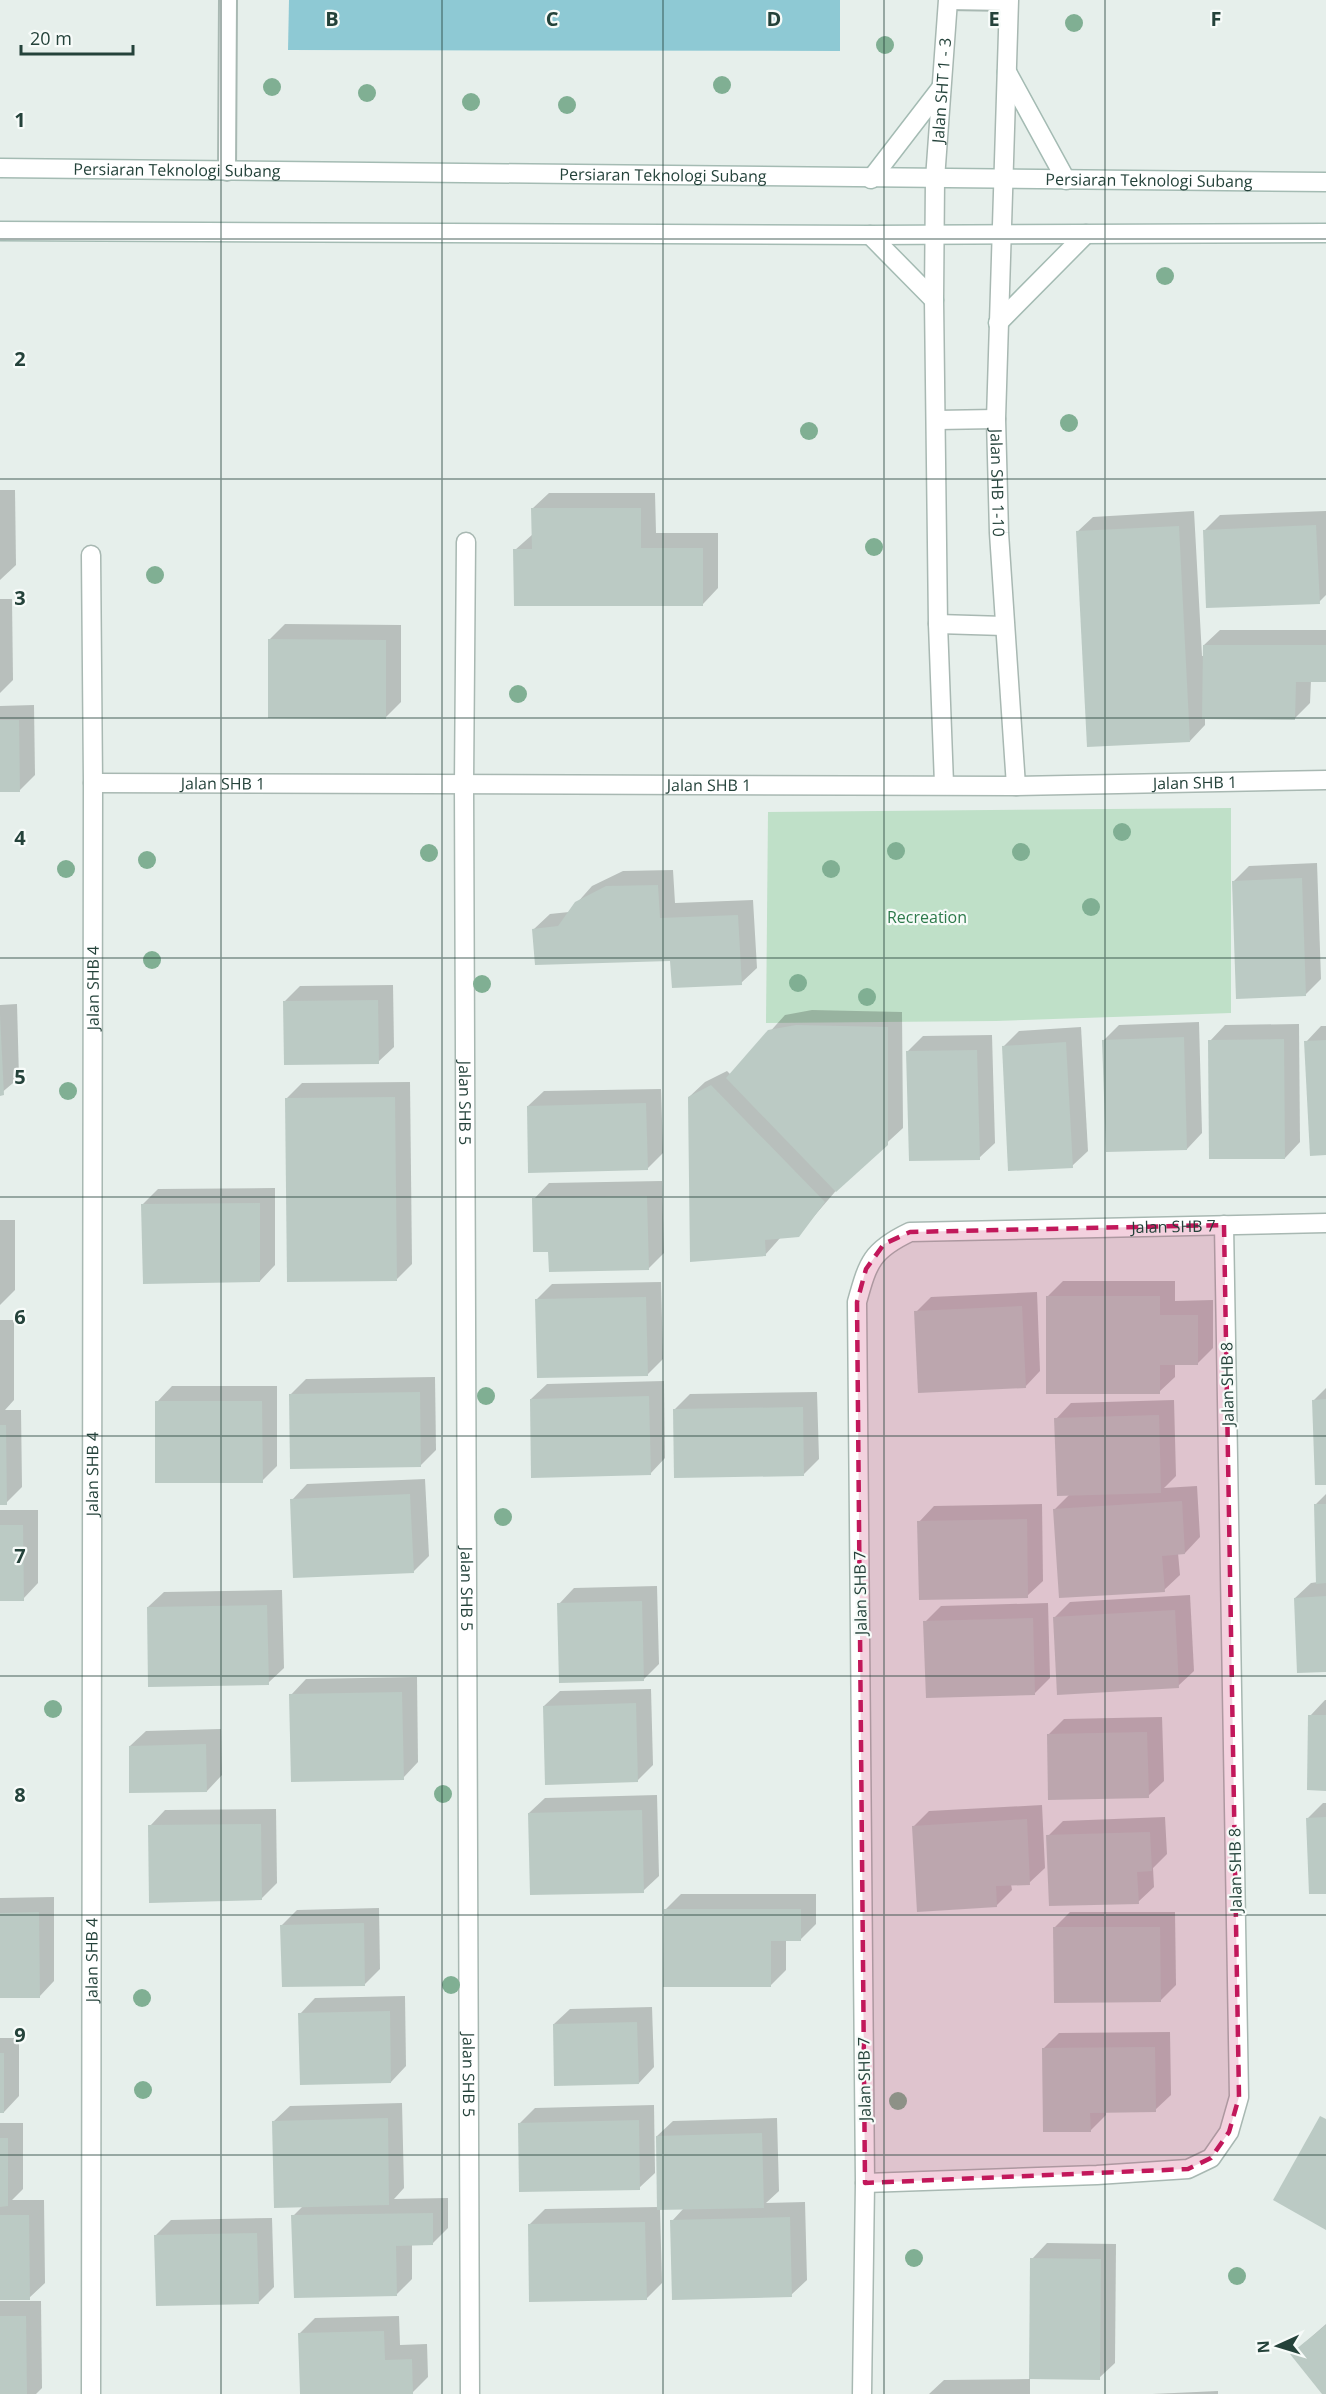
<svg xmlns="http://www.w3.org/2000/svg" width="1326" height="2394" font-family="'Open Sans',sans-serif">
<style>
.green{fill:#bfe0c8}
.water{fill:#8ec9d4}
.shadow{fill:#0003}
.building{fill:#bbcac4}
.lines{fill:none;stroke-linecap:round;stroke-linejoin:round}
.lane-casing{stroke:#a8b8b2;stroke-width:20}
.street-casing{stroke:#a8b8b2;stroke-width:21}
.secondary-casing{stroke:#a4bbb3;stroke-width:21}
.lane{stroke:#fff;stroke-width:16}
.street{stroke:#fff;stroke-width:18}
.secondary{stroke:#fff;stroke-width:18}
.tree{fill:#80af93}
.marked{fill:#c2185b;fill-opacity:0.2;stroke:#c2185b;stroke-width:4.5;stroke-dasharray:12 8;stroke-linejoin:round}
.grid{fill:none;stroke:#24423a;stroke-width:1.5;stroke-opacity:0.55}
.labels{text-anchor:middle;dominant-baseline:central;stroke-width:4.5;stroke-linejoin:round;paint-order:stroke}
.street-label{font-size:16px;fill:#24423a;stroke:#f7fbf9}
.park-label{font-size:16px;fill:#2d7a4b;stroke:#f7fbf9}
.grid-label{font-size:20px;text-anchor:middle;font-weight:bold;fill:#24423a;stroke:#f7fbf9;stroke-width:4.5;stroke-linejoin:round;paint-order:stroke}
</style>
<rect width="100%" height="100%" fill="#e6efeb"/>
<polygon class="green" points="1231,808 1231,1013 996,1021 766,1023 768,812"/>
<polygon class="water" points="289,0 840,0 840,51 288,50"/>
<g class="shadow">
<polygon points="0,490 15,490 16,565 0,580"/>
<polygon points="549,493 655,493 656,533 718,533 718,588 703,604 515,550 533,534 533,508"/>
<polygon points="1194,511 1202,656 1204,656 1204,645 1220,630 1326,630 1326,680 1311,680 1310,703 1295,718 1205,718 1205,725 1190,741 1077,532 1093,517"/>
<polygon points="1326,511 1326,595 1319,602 1204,531 1220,515"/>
<polygon points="0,599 12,599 13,680 0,693"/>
<polygon points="285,624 401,625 401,702 386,717 269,640"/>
<polygon points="34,705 35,775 20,790 0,791 0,706"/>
<polygon points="1317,863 1321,979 1305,995 1234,881 1249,866"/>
<polygon points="673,870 675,903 753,900 757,968 741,983 672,959 534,929 550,914 569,912 592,886 623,871"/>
<polygon points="393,985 394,1047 378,1062 285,1001 300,986"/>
<polygon points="17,1004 19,1078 0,1094 0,1005"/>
<polygon points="812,1010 902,1012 903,1128 840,1186 798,1235 781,1237 765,1255 689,1097 705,1082 727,1071 731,1075 785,1015"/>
<polygon points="1199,1022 1202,1133 1187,1149 1104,1040 1119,1025"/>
<polygon points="1299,1024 1300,1142 1285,1158 1210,1041 1225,1025"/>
<polygon points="1321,1026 1326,1026 1326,1154 1306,1042"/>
<polygon points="1081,1027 1088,1151 1072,1166 1004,1046 1019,1031"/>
<polygon points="992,1035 995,1143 979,1158 907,1052 923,1036"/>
<polygon points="410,1082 412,1264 397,1279 286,1099 302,1083"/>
<polygon points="661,1089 663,1153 647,1169 528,1106 544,1091"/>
<polygon points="662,1181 664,1253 648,1269 550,1250 534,1199 549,1183"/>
<polygon points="275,1188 275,1265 260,1281 143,1204 158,1189"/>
<polygon points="0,1220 15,1220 15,1290 0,1305"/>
<polygon points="1063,1281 1175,1281 1175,1301 1213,1300 1213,1348 1197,1364 1175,1364 1175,1377 1159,1392 1047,1297"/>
<polygon points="661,1282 663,1359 647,1375 536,1300 552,1284"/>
<polygon points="1037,1292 1040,1371 1025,1387 916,1312 931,1297"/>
<polygon points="0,1320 14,1320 14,1400 5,1410 21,1410 22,1487 6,1503 0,1503"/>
<polygon points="435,1377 436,1450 420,1466 291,1394 306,1379"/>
<polygon points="664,1381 665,1458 650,1474 531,1399 547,1384"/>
<polygon points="172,1386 277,1386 277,1466 262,1481 157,1402"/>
<polygon points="1326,1388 1326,1483 1314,1400"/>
<polygon points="817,1392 819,1459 804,1474 674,1410 690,1394"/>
<polygon points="1174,1400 1176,1476 1164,1488 1197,1486 1200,1537 1185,1553 1178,1553 1180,1575 1164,1590 1055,1509 1070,1494 1056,1419 1071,1403"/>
<polygon points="425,1479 429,1556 413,1572 292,1500 307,1484"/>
<polygon points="1326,1494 1326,1671 1295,1598 1311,1583 1318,1582 1315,1505"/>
<polygon points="1042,1504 1043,1581 1027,1596 919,1522 934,1506"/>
<polygon points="0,1510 38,1510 38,1583 23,1599 0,1599"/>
<polygon points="657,1586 659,1664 643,1680 559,1604 574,1588"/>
<polygon points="282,1590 284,1668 268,1683 148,1607 164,1592"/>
<polygon points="1190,1595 1194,1671 1178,1686 1054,1618 1070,1602"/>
<polygon points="1048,1603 1050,1678 1035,1693 925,1622 941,1606"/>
<polygon points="417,1677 418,1762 403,1778 291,1695 306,1679"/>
<polygon points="651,1689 653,1765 637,1781 544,1706 560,1691"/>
<polygon points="1325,1700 1326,1700 1326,1789 1310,1716"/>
<polygon points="1162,1717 1164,1781 1148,1796 1048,1735 1064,1719"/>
<polygon points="221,1729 222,1775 207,1791 130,1746 146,1731"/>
<polygon points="657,1795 659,1876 643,1891 529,1813 545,1798"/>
<polygon points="1323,1803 1326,1803 1326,1892 1307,1819"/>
<polygon points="1042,1805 1045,1868 1029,1883 1011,1884 1012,1890 996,1906 914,1826 929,1811"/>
<polygon points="276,1809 277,1883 261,1899 150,1826 165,1810"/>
<polygon points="1165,1817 1167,1854 1153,1868 1154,1887 1138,1902 1048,1836 1063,1821"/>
<polygon points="681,1894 816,1894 816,1924 800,1940 786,1939 786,1970 771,1985 665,1910"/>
<polygon points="54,1897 54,1981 39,1997 0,1997 0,1898"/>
<polygon points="379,1908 380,1969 365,1984 282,1925 297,1910"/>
<polygon points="1070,1912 1175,1912 1176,1985 1161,2000 1054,1928"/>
<polygon points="405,1996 406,2066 391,2082 300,2014 315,1998"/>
<polygon points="652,2007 654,2067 639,2083 554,2024 570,2009"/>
<polygon points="1170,2032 1171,2095 1155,2110 1106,2111 1106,2115 1090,2131 1043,2049 1059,2033"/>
<polygon points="0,2038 19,2038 19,2096 4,2112 0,2112"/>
<polygon points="402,2103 404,2188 394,2199 448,2198 448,2228 432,2244 412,2244 412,2279 397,2294 293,2216 303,2206 274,2121 290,2106"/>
<polygon points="654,2105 655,2173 639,2188 520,2123 535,2108"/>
<polygon points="777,2118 779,2191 766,2203 805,2202 807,2280 791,2295 672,2221 684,2208 660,2209 662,2283 646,2299 529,2225 545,2209 659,2207 657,2136 673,2121"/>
<polygon points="0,2123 23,2123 23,2189 12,2200 44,2200 45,2283 29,2298 0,2298"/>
<polygon points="272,2218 274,2287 259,2302 156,2235 171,2220"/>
<polygon points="1047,2243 1116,2244 1115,2363 1099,2378 1032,2259"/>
<polygon points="0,2301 41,2301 42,2388 36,2394 0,2394"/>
<polygon points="399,2316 400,2345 427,2344 428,2377 412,2393 301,2394 300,2333 315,2318"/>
<polygon points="1326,2324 1326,2394 1324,2394 1292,2354"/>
<polygon points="1030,2379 1030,2394 929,2394 944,2380"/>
<polygon points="1218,2391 1218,2394 1152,2394"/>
</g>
<g class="building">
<polygon points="531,508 641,508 641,548 703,548 703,606 514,606 513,549 532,549"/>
<polygon points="1316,525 1320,604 1206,608 1203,530"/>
<polygon points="1179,526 1190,742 1087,747 1076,531"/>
<polygon points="268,639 386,640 386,719 268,718"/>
<polygon points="1203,645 1326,645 1326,682 1296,682 1295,720 1202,719"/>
<polygon points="0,720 19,720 20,792 0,792"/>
<polygon points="1302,878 1306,996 1236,999 1232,881"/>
<polygon points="658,885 660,918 738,915 742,985 672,988 670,961 535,965 532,929 558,926 575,902 606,886"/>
<polygon points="378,1000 379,1064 284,1065 283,1001"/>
<polygon points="0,1015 4,1095 0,1096"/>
<polygon points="796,1025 888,1027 888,1145 836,1192 726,1078 768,1030"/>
<polygon points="1184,1037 1187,1150 1106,1152 1102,1040"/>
<polygon points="1284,1039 1285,1159 1209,1159 1208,1040"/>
<polygon points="1326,1040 1326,1155 1310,1156 1304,1041"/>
<polygon points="1066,1042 1073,1168 1008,1171 1002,1046"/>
<polygon points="977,1050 980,1160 909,1161 906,1051"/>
<polygon points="711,1085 825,1202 799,1237 765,1240 766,1256 690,1262 688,1097"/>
<polygon points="395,1097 397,1281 287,1282 285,1098"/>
<polygon points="646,1103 648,1170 528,1173 527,1106"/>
<polygon points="647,1196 649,1270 549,1272 548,1252 533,1252 532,1198"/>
<polygon points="260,1203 260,1282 143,1284 141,1204"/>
<polygon points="1046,1296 1160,1296 1160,1315 1198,1315 1198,1365 1160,1365 1160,1394 1046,1394"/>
<polygon points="646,1297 648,1376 537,1378 535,1299"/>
<polygon points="1022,1306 1026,1388 918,1393 914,1311"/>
<polygon points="420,1392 421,1467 290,1469 289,1394"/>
<polygon points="649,1396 651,1475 531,1478 530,1399"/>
<polygon points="1326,1399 1326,1485 1315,1485 1312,1400"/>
<polygon points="155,1401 262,1401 263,1483 155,1483"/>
<polygon points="803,1407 804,1476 674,1478 673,1409"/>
<polygon points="1159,1415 1161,1493 1057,1496 1054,1418"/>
<polygon points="0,1425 6,1425 7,1505 0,1505"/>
<polygon points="410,1494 414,1573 293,1578 290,1499"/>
<polygon points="1182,1501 1185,1554 1162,1556 1165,1592 1059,1598 1053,1509"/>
<polygon points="1314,1504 1326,1504 1326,1583 1316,1584"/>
<polygon points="1027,1519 1028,1598 919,1600 917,1521"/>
<polygon points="0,1525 23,1525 24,1601 0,1601"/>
<polygon points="1326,1596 1326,1672 1297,1673 1294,1598"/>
<polygon points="642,1601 644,1681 559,1683 557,1603"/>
<polygon points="267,1605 269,1685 148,1687 147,1607"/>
<polygon points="1175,1610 1179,1688 1057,1695 1053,1617"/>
<polygon points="1033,1618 1035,1695 926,1698 923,1621"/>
<polygon points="402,1692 404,1780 291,1782 289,1694"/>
<polygon points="636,1703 638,1782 545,1785 543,1706"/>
<polygon points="1308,1715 1326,1715 1326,1791 1307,1790"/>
<polygon points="1147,1732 1149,1798 1048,1800 1047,1734"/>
<polygon points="206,1744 207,1792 129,1793 129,1746"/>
<polygon points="642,1810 644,1893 530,1895 528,1813"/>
<polygon points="1326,1817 1326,1894 1309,1894 1306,1818"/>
<polygon points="1027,1819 1030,1885 996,1886 997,1907 917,1912 912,1826"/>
<polygon points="261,1824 262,1900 149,1903 148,1825"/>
<polygon points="1150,1832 1152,1871 1137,1872 1139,1904 1049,1906 1046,1835"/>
<polygon points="664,1909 801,1909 801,1941 771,1941 771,1987 663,1987"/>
<polygon points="39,1912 40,1998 0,1998 0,1913"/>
<polygon points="364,1923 365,1986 282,1987 280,1925"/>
<polygon points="1053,1927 1160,1927 1161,2002 1054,2003"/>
<polygon points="390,2011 391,2083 300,2085 298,2013"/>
<polygon points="637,2022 639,2084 554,2086 553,2024"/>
<polygon points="1155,2047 1156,2112 1090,2113 1091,2132 1043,2132 1042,2048"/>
<rect x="0" y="2053" width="4" height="60"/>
<polygon points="1320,2116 1326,2119 1326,2230 1273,2200"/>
<polygon points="388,2118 389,2205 274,2208 272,2121"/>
<polygon points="639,2120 640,2190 519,2192 518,2123"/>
<polygon points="762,2133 764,2208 657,2210 656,2136"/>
<polygon points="0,2138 8,2138 8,2206 0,2207"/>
<polygon points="433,2213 433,2245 396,2246 397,2296 294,2298 291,2215"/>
<polygon points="0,2215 29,2215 30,2300 0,2300"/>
<polygon points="790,2217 792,2297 672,2300 670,2220"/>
<polygon points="645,2222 647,2300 529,2302 528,2224"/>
<polygon points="257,2233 259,2304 156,2306 154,2235"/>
<polygon points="1030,2258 1101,2259 1100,2380 1029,2379"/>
<polygon points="0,2316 26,2316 27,2394 0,2394"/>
<polygon points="1326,2325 1326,2394 1322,2394 1290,2354"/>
<polygon points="384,2331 385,2360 412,2359 413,2394 300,2394 298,2333"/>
</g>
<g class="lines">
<defs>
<g id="lane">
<polyline points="948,1 1009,2"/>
<polyline points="227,172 228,0"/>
</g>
<g id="street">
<path id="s1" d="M1009,0L996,419L999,533L1016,786"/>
<polyline points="937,420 996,419"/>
<path id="s2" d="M466,542L464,784L470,2394"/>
<polyline points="938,624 1004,626"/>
<path id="s3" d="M93,783L1016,786L1326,780"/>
<path id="s4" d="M944,784L938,624L934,300L935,179L948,0"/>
<polyline points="865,2183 1097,2175 1188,2169 1211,2158 1229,2132 1239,2097 1224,1225"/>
<path id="s5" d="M91,2394L93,783L91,555"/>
<path id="s6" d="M862,2394L865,2183L857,1302C868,1262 872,1250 910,1232L1326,1223"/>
</g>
<g id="secondary">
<polyline points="1007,72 1066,180"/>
<path id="s7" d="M0,168L1326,182"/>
<polyline points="871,179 941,88"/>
<polyline points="0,231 870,235 1326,233"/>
<polyline points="870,235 934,300"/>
<polyline points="998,323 1086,234"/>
</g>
</defs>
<use href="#lane" class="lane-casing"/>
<use href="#street" class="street-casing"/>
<use href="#secondary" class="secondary-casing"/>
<use href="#lane" class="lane"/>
<use href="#street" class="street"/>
<use href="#secondary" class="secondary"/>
</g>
<g class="tree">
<circle cx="1074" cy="23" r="9"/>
<circle cx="885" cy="45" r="9"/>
<circle cx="722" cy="85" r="9"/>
<circle cx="272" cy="87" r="9"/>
<circle cx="367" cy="93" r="9"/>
<circle cx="471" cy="102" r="9"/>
<circle cx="567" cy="105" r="9"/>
<circle cx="1165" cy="276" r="9"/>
<circle cx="1069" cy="423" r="9"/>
<circle cx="809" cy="431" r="9"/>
<circle cx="874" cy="547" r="9"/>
<circle cx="155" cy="575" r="9"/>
<circle cx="518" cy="694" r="9"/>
<circle cx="1122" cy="832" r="9"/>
<circle cx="896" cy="851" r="9"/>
<circle cx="1021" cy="852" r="9"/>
<circle cx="429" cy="853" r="9"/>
<circle cx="147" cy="860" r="9"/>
<circle cx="66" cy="869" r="9"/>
<circle cx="831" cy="869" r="9"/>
<circle cx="1091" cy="907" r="9"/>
<circle cx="152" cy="960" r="9"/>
<circle cx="798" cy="983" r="9"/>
<circle cx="482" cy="984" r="9"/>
<circle cx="867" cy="997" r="9"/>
<circle cx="68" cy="1091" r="9"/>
<circle cx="486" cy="1396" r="9"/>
<circle cx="503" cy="1517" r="9"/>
<circle cx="53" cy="1709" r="9"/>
<circle cx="443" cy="1794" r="9"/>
<circle cx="451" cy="1985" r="9"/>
<circle cx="142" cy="1998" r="9"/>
<circle cx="143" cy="2090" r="9"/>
<circle cx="898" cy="2101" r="9"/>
<circle cx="914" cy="2258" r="9"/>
<circle cx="1237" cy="2276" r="9"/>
</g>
<path class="marked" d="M1224,1225L1239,2097L1229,2132L1211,2158L1188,2169L865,2183L857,1302L866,1269L884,1244L910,1232Z"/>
<path class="grid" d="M221,0V2394M442,0V2394M663,0V2394M884,0V2394M1105,0V2394M0,239H1326M0,479H1326M0,718H1326M0,958H1326M0,1197H1326M0,1436H1326M0,1676H1326M0,1915H1326M0,2155H1326"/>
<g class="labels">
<g class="street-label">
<text stroke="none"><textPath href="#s4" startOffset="694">Jalan SHT 1 - 3</textPath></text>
<text stroke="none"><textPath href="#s7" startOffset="177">Persiaran Teknologi Subang</textPath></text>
<text stroke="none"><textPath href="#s7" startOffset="663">Persiaran Teknologi Subang</textPath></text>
<text stroke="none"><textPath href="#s7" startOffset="1149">Persiaran Teknologi Subang</textPath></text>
<text stroke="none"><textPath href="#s1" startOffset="483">Jalan SHB 1-10</textPath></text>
<text stroke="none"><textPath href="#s3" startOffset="130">Jalan SHB 1</textPath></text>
<text stroke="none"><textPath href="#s3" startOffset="1102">Jalan SHB 1</textPath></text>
<text stroke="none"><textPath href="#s3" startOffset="616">Jalan SHB 1</textPath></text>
<text stroke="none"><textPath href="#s5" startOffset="1406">Jalan SHB 4</textPath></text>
<text stroke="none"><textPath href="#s2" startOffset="561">Jalan SHB 5</textPath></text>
<text stroke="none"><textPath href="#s6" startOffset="1448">Jalan SHB 7</textPath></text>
<text transform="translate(1227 1384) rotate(-91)">Jalan SHB 8</text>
<text stroke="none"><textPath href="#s5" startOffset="920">Jalan SHB 4</textPath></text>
<text stroke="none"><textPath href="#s2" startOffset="1047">Jalan SHB 5</textPath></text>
<text transform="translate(860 1593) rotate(-91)">Jalan SHB 7</text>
<text transform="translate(1235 1870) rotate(-91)">Jalan SHB 8</text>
<text stroke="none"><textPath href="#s5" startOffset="434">Jalan SHB 4</textPath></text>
<text stroke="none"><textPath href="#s2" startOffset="1533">Jalan SHB 5</textPath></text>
<text transform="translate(864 2079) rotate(-91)">Jalan SHB 7</text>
</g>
<g class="park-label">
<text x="927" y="917">Recreation</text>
</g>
</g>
<g class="grid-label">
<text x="332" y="26">B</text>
<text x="552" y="26">C</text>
<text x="774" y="26">D</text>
<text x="994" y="26">E</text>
<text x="1216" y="26">F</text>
<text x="20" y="127">1</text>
<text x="20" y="366">2</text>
<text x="20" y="605">3</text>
<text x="20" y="845">4</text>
<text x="20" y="1084">5</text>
<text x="20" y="1324">6</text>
<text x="20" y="1563">7</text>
<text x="20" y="1802">8</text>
<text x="20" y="2042">9</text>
</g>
<g transform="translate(1278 2346) rotate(266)" stroke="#f7fbf9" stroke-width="4.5" paint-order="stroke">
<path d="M0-4.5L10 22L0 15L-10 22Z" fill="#24423a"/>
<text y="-9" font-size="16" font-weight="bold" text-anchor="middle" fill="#24423a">N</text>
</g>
<path d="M21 45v9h112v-9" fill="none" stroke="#24423a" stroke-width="3"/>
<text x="30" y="45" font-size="18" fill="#24423a" stroke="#f7fbf9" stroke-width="4.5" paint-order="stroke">20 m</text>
</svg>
